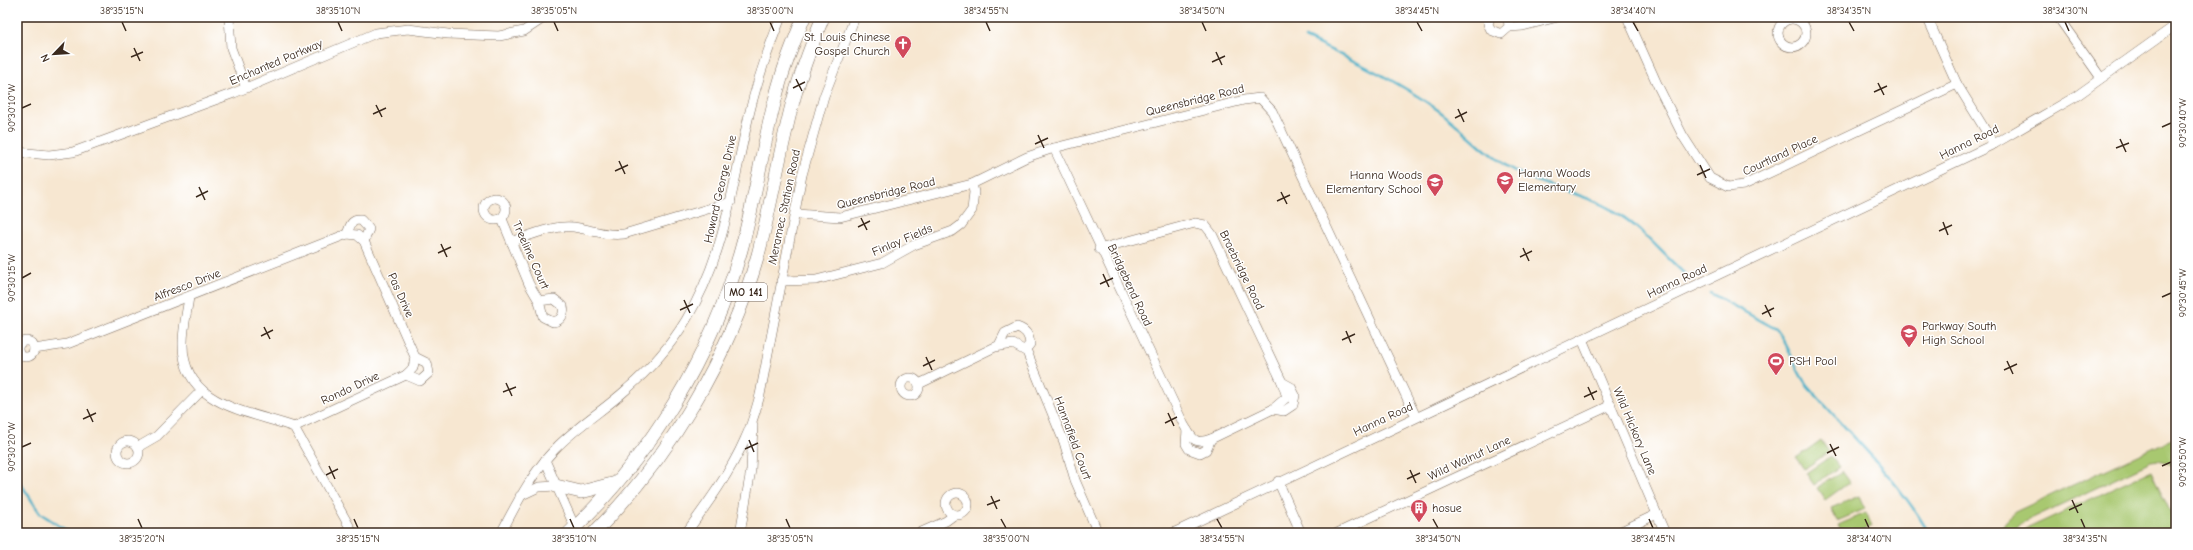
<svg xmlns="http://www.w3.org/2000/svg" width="2193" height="550" font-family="'Comic Neue',sans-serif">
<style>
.green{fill:#a8c86f;stroke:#727946}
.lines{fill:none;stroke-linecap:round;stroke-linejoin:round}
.stream{stroke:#4ab1c9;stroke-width:2.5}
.minor-casing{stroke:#7d6c5d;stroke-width:10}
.highway-casing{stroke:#7d6c5d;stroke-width:14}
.minor{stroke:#fff;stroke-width:9}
.highway{stroke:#fff;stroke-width:13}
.ticks{fill:none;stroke:#3b2a1e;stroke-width:1.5}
.labels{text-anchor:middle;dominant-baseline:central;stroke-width:3;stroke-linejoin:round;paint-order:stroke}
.shield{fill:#fff;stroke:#766a62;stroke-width:1}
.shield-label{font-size:11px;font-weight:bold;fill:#3b2a1e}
.poi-label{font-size:12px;fill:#3b2a1e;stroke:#fff;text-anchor:start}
.street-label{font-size:12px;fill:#3b2a1e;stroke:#fff}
.neatline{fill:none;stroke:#3b2a1e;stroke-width:1.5}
.ticks-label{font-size:10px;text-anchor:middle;fill:#3b2a1e}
</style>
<rect width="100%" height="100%" fill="#fff"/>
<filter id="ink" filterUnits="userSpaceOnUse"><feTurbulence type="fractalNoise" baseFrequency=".025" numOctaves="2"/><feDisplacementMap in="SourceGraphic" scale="8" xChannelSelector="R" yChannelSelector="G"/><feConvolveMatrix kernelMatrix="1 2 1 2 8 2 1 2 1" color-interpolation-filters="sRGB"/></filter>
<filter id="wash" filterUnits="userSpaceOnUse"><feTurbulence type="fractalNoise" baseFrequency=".012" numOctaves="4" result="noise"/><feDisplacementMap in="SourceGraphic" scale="16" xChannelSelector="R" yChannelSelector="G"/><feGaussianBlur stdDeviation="0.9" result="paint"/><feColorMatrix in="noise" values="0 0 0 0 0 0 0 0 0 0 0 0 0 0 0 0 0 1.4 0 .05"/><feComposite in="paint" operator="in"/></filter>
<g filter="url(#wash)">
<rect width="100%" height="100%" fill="#f7e7d1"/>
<g class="green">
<polygon points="2176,437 2176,466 2159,461 2151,462 2022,523 2012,533 1998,533 2006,521 2017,511"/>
<polygon points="1821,440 1829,452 1804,469 1796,458"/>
<polygon points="1831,456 1839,467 1814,485 1806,473"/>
<polygon points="1842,471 1850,482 1825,500 1817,488"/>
<polygon points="2151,471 2176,524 2176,532 2025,533 2024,530"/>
<polygon points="1859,496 1865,509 1837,521 1831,508"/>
<polygon points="1866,513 1872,526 1855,533 1842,533 1838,525"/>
</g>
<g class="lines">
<g class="stream">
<path d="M1305,38C1350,59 1395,79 1435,108C1461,126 1482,150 1508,167C1539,186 1572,190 1603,205C1637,221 1660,252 1688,277"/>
<path d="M1710,293L1776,329C1790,345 1794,369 1807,385C1850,435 1895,475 1929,533"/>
<polyline points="17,478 40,513 70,533"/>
</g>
</g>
</g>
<g filter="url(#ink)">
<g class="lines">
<defs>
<g id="minor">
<polyline points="229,17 231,48 246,88"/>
<polyline points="1490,17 1488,24 1491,30 1501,34 1509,27 1508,17"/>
<polyline points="1627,17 1658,86 1683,136 1710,178 1728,187 1744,185 1957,84"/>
<polyline points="1927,17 1957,84 1994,144"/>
<polyline points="2058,17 2101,78"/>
<circle cx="1792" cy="33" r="14"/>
<polyline points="1509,27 1523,26 1558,17"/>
<path d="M1054,148L1184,425C1193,439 1194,445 1211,439L1273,409L1287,397L1282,382L1212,234L1205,225L1195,223L1099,249"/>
<polyline points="17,152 49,155 73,152 234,93 376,33 408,29 448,34 499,36 524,31 545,17"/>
<circle cx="495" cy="209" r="11"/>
<polyline points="796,214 840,217 972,184 1027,157 1054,148 1244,100 1260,98 1272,111 1416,417"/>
<polyline points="502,219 529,284 539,301"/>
<path d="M347,234C350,226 351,219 361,220L369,229L364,241"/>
<path d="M511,242C531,235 557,223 579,228C595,231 608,236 624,234L731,202"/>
<polyline points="781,281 816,280 882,263 914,245 953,231 961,225 972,210 974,192 972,184"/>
<path d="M189,297C187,312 183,327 183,343C182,406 249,411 294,427L353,533"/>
<path d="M554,299L563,306C565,314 561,321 553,322L543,317L539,301Z"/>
<polyline points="1582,339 1665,533"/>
<circle cx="26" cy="349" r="8"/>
<path d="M999,345L1005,333L1017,327C1026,330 1029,335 1030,344L1025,350"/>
<polyline points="34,349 67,344 347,234 357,235 364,241 415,357 413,368 406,375 294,427"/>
<polyline points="406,375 420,381 429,373 427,363 415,357"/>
<circle cx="910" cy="387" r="9"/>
<polyline points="919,384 995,347 1013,344 1027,352 1064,442 1075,480 1098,533"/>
<polyline points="1273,409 1284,411 1293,405 1295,395 1291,387 1282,382"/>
<polyline points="1187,430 1186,444 1189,449 1200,453 1206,450 1211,439"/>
<circle cx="128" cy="452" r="11"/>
<polyline points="138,447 157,436 202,390"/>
<polyline points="545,460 577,532"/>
<polyline points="1278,481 1301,533"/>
<circle cx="957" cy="504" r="11"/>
<polyline points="520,496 539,487 556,486"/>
<path d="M501,533C517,503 531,474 555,449C577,426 604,410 627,389C650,369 671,345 686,320C725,255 732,187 749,115C757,81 768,49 781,17"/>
<path d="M686,533C708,503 730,473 745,439C752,425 756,409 760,395L802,175L824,96L855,17"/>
<polyline points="740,533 751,470 753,425"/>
<polyline points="919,533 946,521 954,515"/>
<polyline points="1173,533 1994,144 2075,97 2176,25"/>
<polyline points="1337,533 1611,405"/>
<polyline points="1617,533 1657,514"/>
</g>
<g id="highway">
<polyline points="556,486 581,492 616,483"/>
<path d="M569,533C650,457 711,357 741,250C755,200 762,149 775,100C782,71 793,44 804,17"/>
<path d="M594,533C670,456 728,360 758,255C771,206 779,155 792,105C800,75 811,46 823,17"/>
</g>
</defs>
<use href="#minor" class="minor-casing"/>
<use href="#highway" class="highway-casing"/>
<use href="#minor" class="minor"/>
<use href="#highway" class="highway"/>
</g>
</g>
<path class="ticks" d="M122,22L126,31M338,22L342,31M554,22L558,31M770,22L774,31M986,22L990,31M1202,22L1206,31M1417,22L1422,31M1633,22L1638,31M1849,22L1854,31M2065,22L2069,31M134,48L140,61M1216,52L1222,65M131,57L143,52M1212,62L1225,56M796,79L802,91M1878,83L1884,95M793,88L805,82M1874,92L1887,86M376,105L382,117M22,108L31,104M1458,109L1464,122M373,114L386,108M1455,118L1467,112M2162,127L2171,123M1038,135L1044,148M2120,139L2126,152M1035,144L1048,138M2116,148L2129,143M619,161L625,174M1700,165L1706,178M615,171L628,165M1697,175L1710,169M199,187L205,200M1281,192L1287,204M196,197L208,191M1277,201L1290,195M861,218L867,230M1943,222L1948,235M858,227L870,221M1939,231L1952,225M441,244L447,257M1523,248L1529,261M438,253L451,247M1520,257L1532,251M1103,274L1109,287M22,278L31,273M1100,284L1113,278M2162,297L2171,293M684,300L690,313M1765,305L1771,317M680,310L693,304M1762,314L1774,308M264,327L270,339M1346,331L1351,343M261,336L273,330M1342,340L1355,334M926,357L932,370M2007,361L2013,374M923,366L935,360M2004,370L2017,364M506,383L512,396M1588,387L1594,400M503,392L516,387M1584,397L1597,391M87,409L93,422M1168,413L1174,426M83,419L96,413M1165,423L1177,417M749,440L754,452M1830,444L1836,456M22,447L31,443M745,449L758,443M1827,453L1839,447M329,466L335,479M2162,466L2171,462M1410,470L1416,483M326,475L338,469M1407,479L1420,473M991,496L997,509M2072,500L2078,513M987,505L1000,500M2069,510L2082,504M138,519L142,528M354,519L358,528M570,519L574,528M786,519L790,528M1001,519L1006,528M1217,519L1222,528M1433,519L1438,528M1649,519L1653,528M1865,519L1869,528M2081,519L2085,528"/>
<defs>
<symbol id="church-pin" viewBox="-11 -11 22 30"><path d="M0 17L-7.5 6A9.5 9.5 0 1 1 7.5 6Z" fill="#d1495b" stroke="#fff"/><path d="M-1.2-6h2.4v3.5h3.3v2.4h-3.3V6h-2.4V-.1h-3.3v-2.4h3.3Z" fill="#fff"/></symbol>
<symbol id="school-pin" viewBox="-11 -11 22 30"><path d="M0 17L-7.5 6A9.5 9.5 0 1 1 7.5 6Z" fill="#d1495b" stroke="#fff"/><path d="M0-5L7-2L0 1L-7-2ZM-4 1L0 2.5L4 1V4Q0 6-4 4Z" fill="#fff"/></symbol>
<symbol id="stadium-pin" viewBox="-11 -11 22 30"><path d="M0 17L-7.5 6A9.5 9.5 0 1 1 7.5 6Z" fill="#d1495b" stroke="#fff"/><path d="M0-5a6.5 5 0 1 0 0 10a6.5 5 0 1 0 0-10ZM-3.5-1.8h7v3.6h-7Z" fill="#fff"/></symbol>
<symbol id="building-pin" viewBox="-11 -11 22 30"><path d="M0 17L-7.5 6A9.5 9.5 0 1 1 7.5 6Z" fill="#d1495b" stroke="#fff"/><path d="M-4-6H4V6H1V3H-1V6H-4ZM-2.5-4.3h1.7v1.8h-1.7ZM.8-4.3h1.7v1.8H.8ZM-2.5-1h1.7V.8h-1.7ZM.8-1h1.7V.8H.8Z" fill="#fff"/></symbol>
</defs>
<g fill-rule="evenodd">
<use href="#church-pin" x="893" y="34" width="20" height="27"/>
<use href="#school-pin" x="1495" y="170" width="20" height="27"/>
<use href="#school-pin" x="1425" y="172" width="20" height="27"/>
<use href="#school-pin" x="1899" y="323" width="20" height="27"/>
<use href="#stadium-pin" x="1766" y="351" width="20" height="27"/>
<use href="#building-pin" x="1409" y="498" width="20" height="27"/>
</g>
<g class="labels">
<rect class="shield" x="725" y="283" width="42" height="18" rx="3"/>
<g class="shield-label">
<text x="746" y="292">MO 141</text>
</g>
<g class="poi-label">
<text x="890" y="37" text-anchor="end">St. Louis Chinese<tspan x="890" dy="14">Gospel Church</tspan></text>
<text x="1518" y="173">Hanna Woods<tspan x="1518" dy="14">Elementary</tspan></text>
<text x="1422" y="175" text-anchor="end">Hanna Woods<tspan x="1422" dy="14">Elementary School</tspan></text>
<text x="1922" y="326">Parkway South<tspan x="1922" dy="14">High School</tspan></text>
<text x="1789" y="361">PSH Pool</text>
<text x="1432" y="508">hosue</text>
</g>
<g class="street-label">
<text transform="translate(276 62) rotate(-23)">Enchanted Parkway</text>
<text transform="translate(1195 100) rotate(-14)">Queensbridge Road</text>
<text transform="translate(1969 142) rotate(-26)">Hanna Road</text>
<text transform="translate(1780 155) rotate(-25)">Courtland Place</text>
<text transform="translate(720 189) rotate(-77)">Howard George Drive</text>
<text transform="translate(886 193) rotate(-14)">Queensbridge Road</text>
<text transform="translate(784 207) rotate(-78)">Meramec Station Road</text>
<text transform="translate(902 240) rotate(-23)">Finlay Fields</text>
<text transform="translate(531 255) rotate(66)">Treeline Court</text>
<text transform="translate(1242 270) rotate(64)">Braebridge Road</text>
<text transform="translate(1677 281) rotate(-25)">Hanna Road</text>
<text transform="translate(187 285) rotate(-21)">Alfresco Drive</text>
<text transform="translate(1130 285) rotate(65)">Bridgebend Road</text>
<text transform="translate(401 295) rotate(66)">Pas Drive</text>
<text transform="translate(350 388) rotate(-25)">Rondo Drive</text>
<text transform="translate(1383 419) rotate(-25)">Hanna Road</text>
<text transform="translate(1635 431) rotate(67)">Wild Hickory Lane</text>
<text transform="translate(1073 438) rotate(70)">Hannafield Court</text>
<text transform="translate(1469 458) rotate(-25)">Wild Walnut Lane</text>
</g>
</g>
<rect width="2193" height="550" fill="none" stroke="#fff" stroke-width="44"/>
<g transform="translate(54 54) rotate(245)" stroke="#ffffff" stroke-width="3" paint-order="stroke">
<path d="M0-3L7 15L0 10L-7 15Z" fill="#3b2a1e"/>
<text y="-6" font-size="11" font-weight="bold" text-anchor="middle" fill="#3b2a1e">N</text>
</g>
<rect x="22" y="22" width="2149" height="506" class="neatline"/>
<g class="ticks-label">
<text x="122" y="14">38°35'15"N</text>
<text x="338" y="14">38°35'10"N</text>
<text x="554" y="14">38°35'05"N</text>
<text x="770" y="14">38°35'00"N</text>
<text x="986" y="14">38°34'55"N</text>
<text x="1202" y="14">38°34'50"N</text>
<text x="1417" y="14">38°34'45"N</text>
<text x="1633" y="14">38°34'40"N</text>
<text x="1849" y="14">38°34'35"N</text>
<text x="2065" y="14">38°34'30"N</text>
<text transform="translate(11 108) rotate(-90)" y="4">90°30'10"W</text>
<text transform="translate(2182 123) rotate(-90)" y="4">90°30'40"W</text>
<text transform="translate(11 278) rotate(-90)" y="4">90°30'15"W</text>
<text transform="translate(2182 293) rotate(-90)" y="4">90°30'45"W</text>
<text transform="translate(11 447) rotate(-90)" y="4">90°30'20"W</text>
<text transform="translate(2182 462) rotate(-90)" y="4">90°30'50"W</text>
<text x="142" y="542">38°35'20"N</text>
<text x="358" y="542">38°35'15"N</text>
<text x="574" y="542">38°35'10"N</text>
<text x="790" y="542">38°35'05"N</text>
<text x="1006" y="542">38°35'00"N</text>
<text x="1222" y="542">38°34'55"N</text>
<text x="1438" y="542">38°34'50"N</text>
<text x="1653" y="542">38°34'45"N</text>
<text x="1869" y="542">38°34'40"N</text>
<text x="2085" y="542">38°34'35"N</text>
</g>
</svg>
